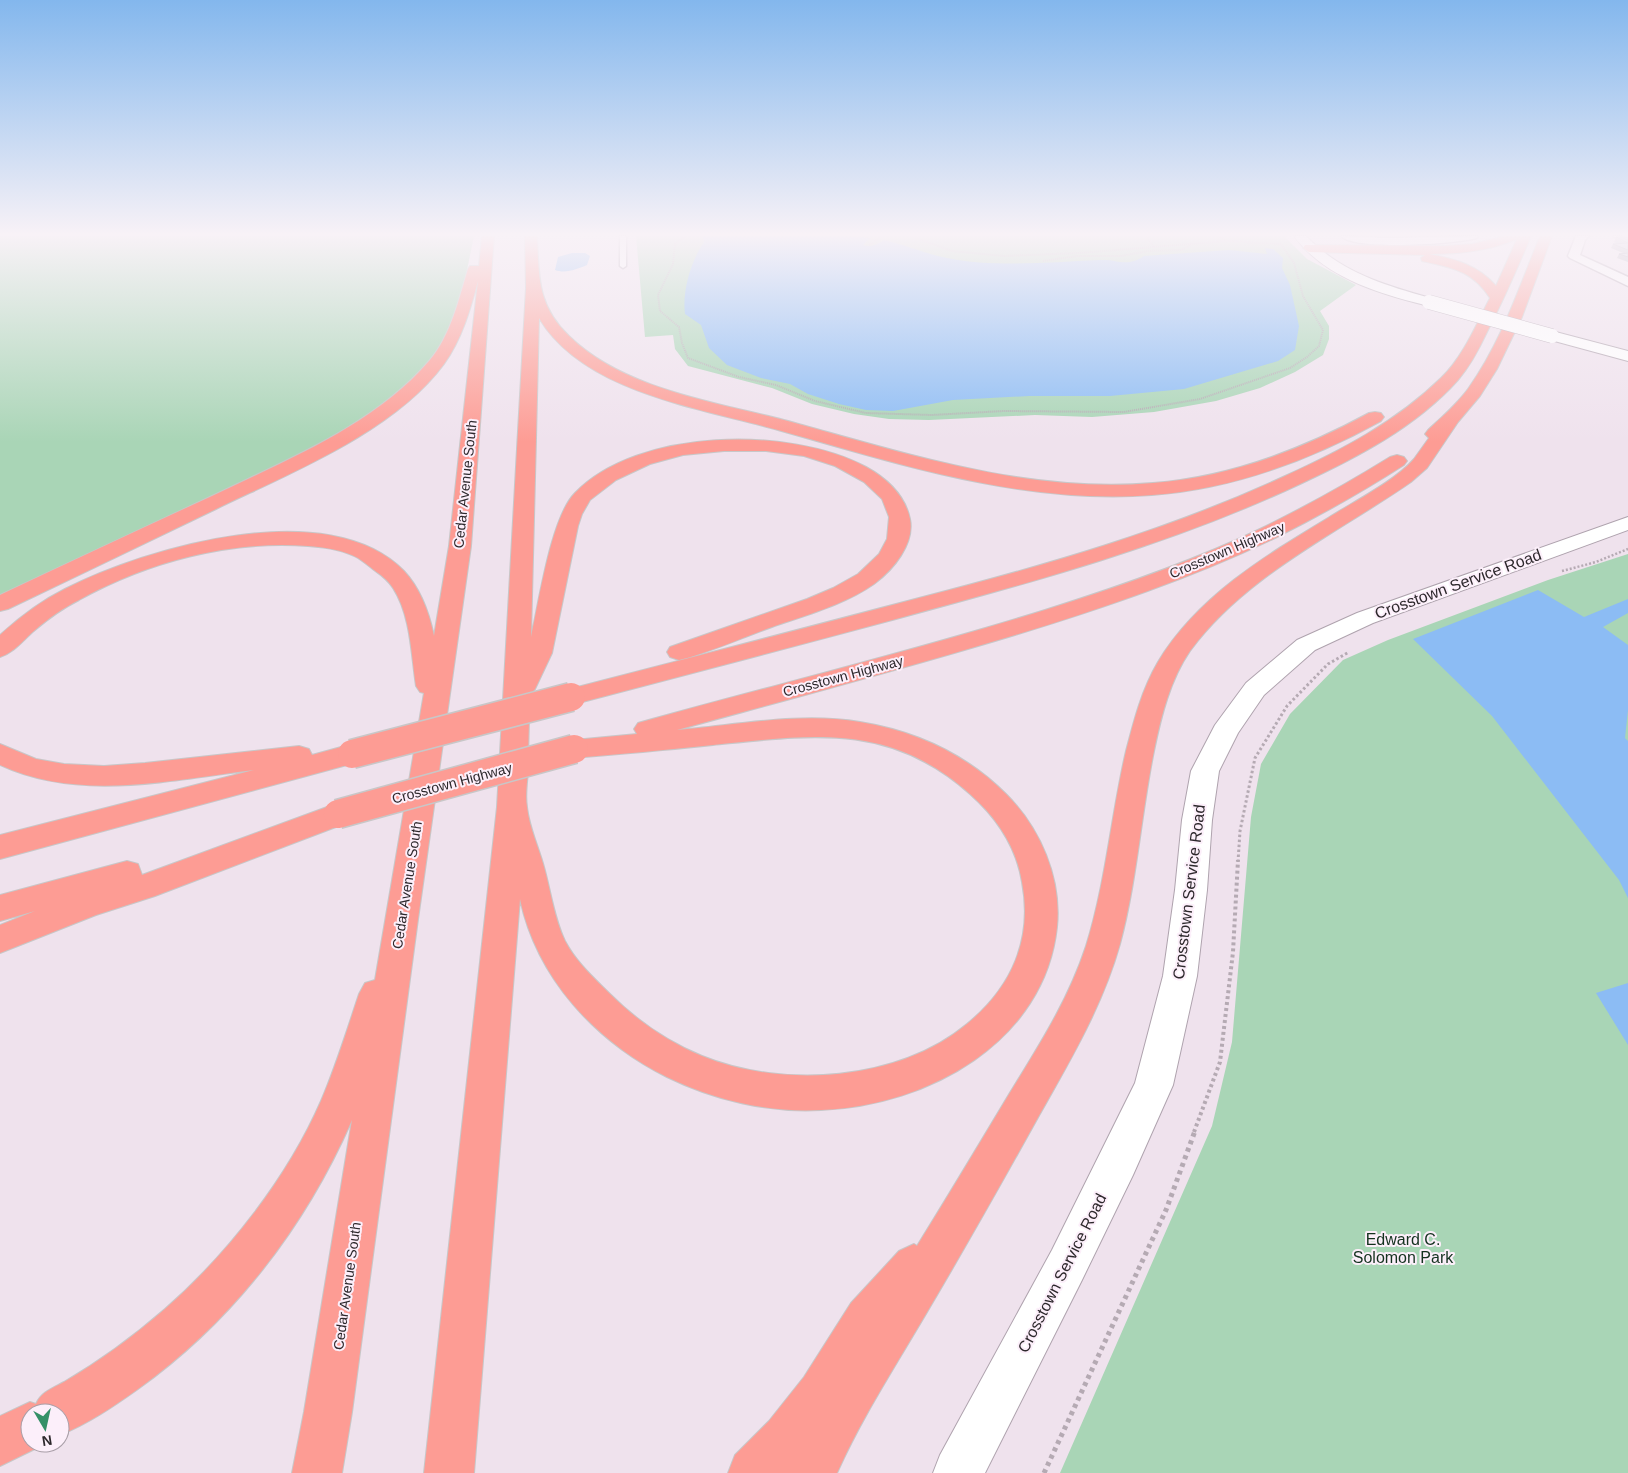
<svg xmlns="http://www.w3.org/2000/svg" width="1628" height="1473" font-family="Helvetica,sans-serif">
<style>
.green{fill:#a9d5b6}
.water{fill:#8cbcf4}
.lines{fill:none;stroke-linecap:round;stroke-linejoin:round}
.service-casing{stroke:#afa3ae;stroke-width:3}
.minor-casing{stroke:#afa3ae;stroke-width:3}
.tertiary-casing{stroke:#afa3ae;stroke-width:2}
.motorway-casing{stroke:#c8c7c8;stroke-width:2}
.path-far4{stroke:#b5aab3;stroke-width:2;stroke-dasharray:1 1;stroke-linecap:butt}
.path-far3{stroke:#b5aab3;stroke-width:2.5;stroke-dasharray:2 2;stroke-linecap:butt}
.path-far2{stroke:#b5aab3;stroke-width:3;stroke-dasharray:2.5 2.5;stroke-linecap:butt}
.path-far1{stroke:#b5aab3;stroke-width:4;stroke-dasharray:3 3;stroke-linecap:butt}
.path{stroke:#b5aab3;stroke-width:5;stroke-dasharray:4 4;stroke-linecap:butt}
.service{fill:#fff;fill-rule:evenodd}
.minor{fill:#fff;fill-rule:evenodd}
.tertiary{fill:#fff;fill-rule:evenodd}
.motorway{fill:#fd9c94;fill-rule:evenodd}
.tertiary-bridge-casing{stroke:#afa3ae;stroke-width:15;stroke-linecap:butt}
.motorway-bridge-casing{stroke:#c8c7c8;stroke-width:31;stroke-linecap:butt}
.tertiary-bridge{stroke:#fff;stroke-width:14}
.motorway-bridge{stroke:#fd9c94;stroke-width:28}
.wall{fill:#a7a5b2}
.building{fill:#c2c0cf;stroke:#888691}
.labels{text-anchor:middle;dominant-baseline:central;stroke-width:4;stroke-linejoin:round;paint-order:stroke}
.street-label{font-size:14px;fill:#2d282c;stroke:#fceffa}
.near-street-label{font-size:16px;fill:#2d282c;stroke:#fceffa}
.near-park-label{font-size:16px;fill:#13311e;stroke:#fceffa}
</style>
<rect width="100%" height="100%" fill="#efe2ed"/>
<g class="green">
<polygon points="0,236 474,236 461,299 441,348 427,367 394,398 351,429 293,461 0,600"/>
<polygon points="636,236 1284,236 1307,259 1356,285 1320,311 1329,326 1329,339 1323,355 1295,372 1260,388 1216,401 1154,412 1092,417 1035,415 929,420 889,419 854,414 812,404 772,388 688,366 675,349 673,335 645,337"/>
<polygon points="1628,554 1628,1473 1060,1473 1212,1126 1232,1042 1251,817 1261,764 1290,714 1343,660 1388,640 1548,580"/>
</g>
<g class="water">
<path d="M703,236H847L870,238L863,245C871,248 877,244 884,240C906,245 926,254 947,258C997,268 1049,262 1100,260C1119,259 1126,268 1144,256L1229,250L1267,254L1265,248L1273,249L1283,258L1282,268L1290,285L1299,326L1295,350L1278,361L1184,389L1110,396H1029L953,400L893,411L866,410L839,404L808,394L790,384L761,378L727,365L709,348L701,325L685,314C682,291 691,261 704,242Z"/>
<path d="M572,253H585L590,256L587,265C577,269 566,274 555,270L558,257Z"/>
<polygon points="1538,590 1584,617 1628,599 1628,613 1603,627 1628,645 1628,710 1625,738 1628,741 1628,898 1619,880 1492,716 1413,639"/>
<polygon points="1628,983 1628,1045 1596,993"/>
</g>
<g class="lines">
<defs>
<g id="service">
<polygon points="620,236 626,236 626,266 623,268 620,266"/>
<polygon points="1613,236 1620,236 1628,239 1628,243"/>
</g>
<g id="minor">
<path d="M1341,236L1388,238L1478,236L1476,238C1454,244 1356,251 1341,236Z"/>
<polygon points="1576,236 1589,236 1585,240 1580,255 1628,277 1628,286 1570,258 1568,256"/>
</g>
<g id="tertiary">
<path d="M1294,236H1306C1341,273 1387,286 1434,299L1436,302L1434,305L1429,306C1380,294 1325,278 1294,236Z"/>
<polygon points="1552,331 1628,351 1628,361 1547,339 1544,336 1547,333"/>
<polygon points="1628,517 1628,530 1373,623 1315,650 1264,695 1238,733 1219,771 1212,820 1207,890 1197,976 1173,1085 1133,1175 1082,1280 985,1473 933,1473 940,1455 1052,1250 1135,1083 1163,976 1175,890 1182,820 1191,771 1215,725 1246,683 1297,640 1357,613"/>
</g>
<g id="motorway">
<path d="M482,236H494L471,546L418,919L352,1412L342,1473H292L304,1412L352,1120C305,1227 233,1321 138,1389C114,1406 88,1424 60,1435V1413H30V1443H47L0,1466V1416L30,1402L36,1404C41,1392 53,1388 64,1382C100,1361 134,1336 165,1309C228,1254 288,1177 321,1101C336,1066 347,1030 359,994L365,983L375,980L424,693L420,692L416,686C411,654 411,616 393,588C388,580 381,575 374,570C369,566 364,562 358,558C344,550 324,547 308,546C230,540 147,562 79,600C63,608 49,618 35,630C24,639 14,653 0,657V635C20,617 41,601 65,589C147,547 329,494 404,571C420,588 429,612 434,636L449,546L478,281C470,310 462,339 444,364C394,432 290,473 216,509C147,542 78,576 8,609L0,611V595C70,562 140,529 210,497C286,460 374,426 430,360C451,335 459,299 468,269L470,266H479Z"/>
<path d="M525,236H537C539,277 537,305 569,336C623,389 715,402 784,420C905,453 1027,494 1153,483C1230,477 1301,450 1369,413L1375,412L1381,413L1384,417L1381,421C1310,460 1234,489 1152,495C1024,505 899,464 778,430C701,408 584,393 539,318L531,637C539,602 551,517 575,493C638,428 790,426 866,467C886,478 905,495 910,519C915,544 893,570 874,584C844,605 806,615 772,627C741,638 711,652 679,660L670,657L667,652L670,647L807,599L833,588L858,574L879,554L887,539L889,517L882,499L864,482L835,466L804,456L766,451H724L683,455L650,464L616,480L590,500L582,514L578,526L552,653L535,689L530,695C529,721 528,746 528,772C527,783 525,796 527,807C529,827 539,848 544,867C551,892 554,918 565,941C576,962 594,978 610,994C636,1020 668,1042 702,1056C783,1089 899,1081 967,1024C1012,987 1033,939 1022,882C1016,846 997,818 970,794C890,722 811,735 713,745C667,750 620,754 574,758L564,756L560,749L564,742L574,740L637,734L634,729L638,723C774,685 911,652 1045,610C1118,587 1191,562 1260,529C1305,507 1348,483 1390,457L1397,455L1404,457L1407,461L1404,465C1362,492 1319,516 1275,538C1192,578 1103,608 1015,635C903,669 790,699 677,730C737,725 800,712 860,722C915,731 966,754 1006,794C1040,828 1062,878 1057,927C1045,1042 927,1106 821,1110C768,1113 714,1100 667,1077C595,1041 537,978 520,899L474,1473H424L497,807L526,288Z"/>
<path d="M1505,236H1531C1517,269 1503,301 1487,332C1479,349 1470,366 1458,380C1416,427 1356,458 1300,484C1170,545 1033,582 896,619C788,648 679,677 571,705L562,703L558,697L562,691C681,660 800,630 919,598C1043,566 1166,531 1283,477C1340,451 1396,422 1441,378C1463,357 1476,325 1490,298C1472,270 1452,268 1422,261L1421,258L1425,255L1309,252L1303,248L1305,245L1445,246L1472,244ZM1517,239L1496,286C1478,265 1455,259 1429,254C1459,254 1489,251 1517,239Z"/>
<path d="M1540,236H1552L1522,317L1497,369L1480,396L1458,422L1427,468L1411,482C1336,534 1245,576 1190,651C1170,680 1161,717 1154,751C1141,815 1137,881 1120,944C1102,1008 1068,1064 1036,1121C1001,1184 966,1246 930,1307C898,1362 863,1415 837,1473H728L735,1455L769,1421L804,1377L851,1303L899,1251L914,1244L917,1246C948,1196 978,1146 1008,1096C1038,1047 1068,1001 1086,946C1106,882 1111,815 1126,751C1134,720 1142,689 1158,662C1197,597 1265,556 1328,518C1353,502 1395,481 1414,459C1419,452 1424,445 1429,438L1425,434L1428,430C1442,417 1456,405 1468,389C1501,343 1519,288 1540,236Z"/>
<path d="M0,744L36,759L64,764L104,766L145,763L299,746L309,749L312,755L352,744L362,747L366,754L362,761L0,859V835L254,770C171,780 79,802 0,765Z"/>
<polygon points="338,803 349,806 353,814 349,822 155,896 96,915 0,953 0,925 35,911 0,921 0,895 127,861 138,864 142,875"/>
</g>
</defs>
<use href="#service" class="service-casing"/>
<use href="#minor" class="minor-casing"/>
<use href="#tertiary" class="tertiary-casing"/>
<use href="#motorway" class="motorway-casing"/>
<g class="path-far4">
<polyline points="685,236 675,244 673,264 658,295 660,311 679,327 682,343 688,358 739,377 776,385 815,401 866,413 932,415 1004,411 1124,412 1200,399 1290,368 1307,357 1319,346 1323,330 1303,296 1294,263 1281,244 1227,241 1079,253 1004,256 952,251 911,236"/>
<polyline points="1146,236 1154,247"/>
<polyline points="1219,236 1226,240"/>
<polyline points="869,245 882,236"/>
<polyline points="1043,261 1077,256 1121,256 1148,251 1181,250 1191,245"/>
</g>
<polyline class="path-far3" points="1562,571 1596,562 1628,549"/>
<polyline class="path-far2" points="1238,862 1240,831 1255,758 1287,706 1328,664 1349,652"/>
<polyline class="path-far1" points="1194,1132 1220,1062 1233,952 1238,860"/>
<polyline class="path" points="1044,1473 1166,1210 1195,1131"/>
<use href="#service" class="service"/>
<use href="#minor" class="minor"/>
<use href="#tertiary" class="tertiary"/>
<use href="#motorway" class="motorway"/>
<defs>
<polyline id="tertiary-bridge" points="1429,302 1552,336"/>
<g id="motorway-bridge">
<polyline points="352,754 571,697"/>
<polyline points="338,814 574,749"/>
</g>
</defs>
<use href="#tertiary-bridge" class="tertiary-bridge-casing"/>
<use href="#motorway-bridge" class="motorway-bridge-casing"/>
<use href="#tertiary-bridge" class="tertiary-bridge"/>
<use href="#motorway-bridge" class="motorway-bridge"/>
</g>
<polygon class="wall" points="1616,237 1628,240 1628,262 1617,258 1619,254 1623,253 1611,248 1613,244 1618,244 1614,242"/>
<g class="building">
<polygon points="1616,237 1622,237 1628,240 1628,243"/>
<polygon points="1628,243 1628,250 1613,244"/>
<polygon points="1628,253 1628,257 1619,254"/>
</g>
<linearGradient id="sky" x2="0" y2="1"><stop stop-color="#83b7ed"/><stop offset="0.53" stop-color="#f8f2f7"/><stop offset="1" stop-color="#f8f2f7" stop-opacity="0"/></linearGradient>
<rect width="1628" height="442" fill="url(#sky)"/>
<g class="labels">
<g class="street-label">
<text transform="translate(465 484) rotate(-84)">Cedar Avenue South</text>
<text transform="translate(1227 550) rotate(-23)">Crosstown Highway</text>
<text transform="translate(843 676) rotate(-15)">Crosstown Highway</text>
<text transform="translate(452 783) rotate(-15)">Crosstown Highway</text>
<text transform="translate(407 885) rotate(-81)">Cedar Avenue South</text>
<text transform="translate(347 1286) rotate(-82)">Cedar Avenue South</text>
</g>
<g class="near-street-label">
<text transform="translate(1458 584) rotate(-20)">Crosstown Service Road</text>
<text transform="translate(1189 892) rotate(-83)">Crosstown Service Road</text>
<text transform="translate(1062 1273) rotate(-63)">Crosstown Service Road</text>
</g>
<g class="near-park-label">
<text x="1403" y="1239">Edward C.<tspan x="1403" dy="18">Solomon Park</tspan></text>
</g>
</g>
<g transform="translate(45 1428) rotate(171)"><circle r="24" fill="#fceffa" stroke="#a99fa8"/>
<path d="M0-4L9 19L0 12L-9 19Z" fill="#359067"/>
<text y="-8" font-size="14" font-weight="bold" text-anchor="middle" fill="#2d282c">N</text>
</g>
</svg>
